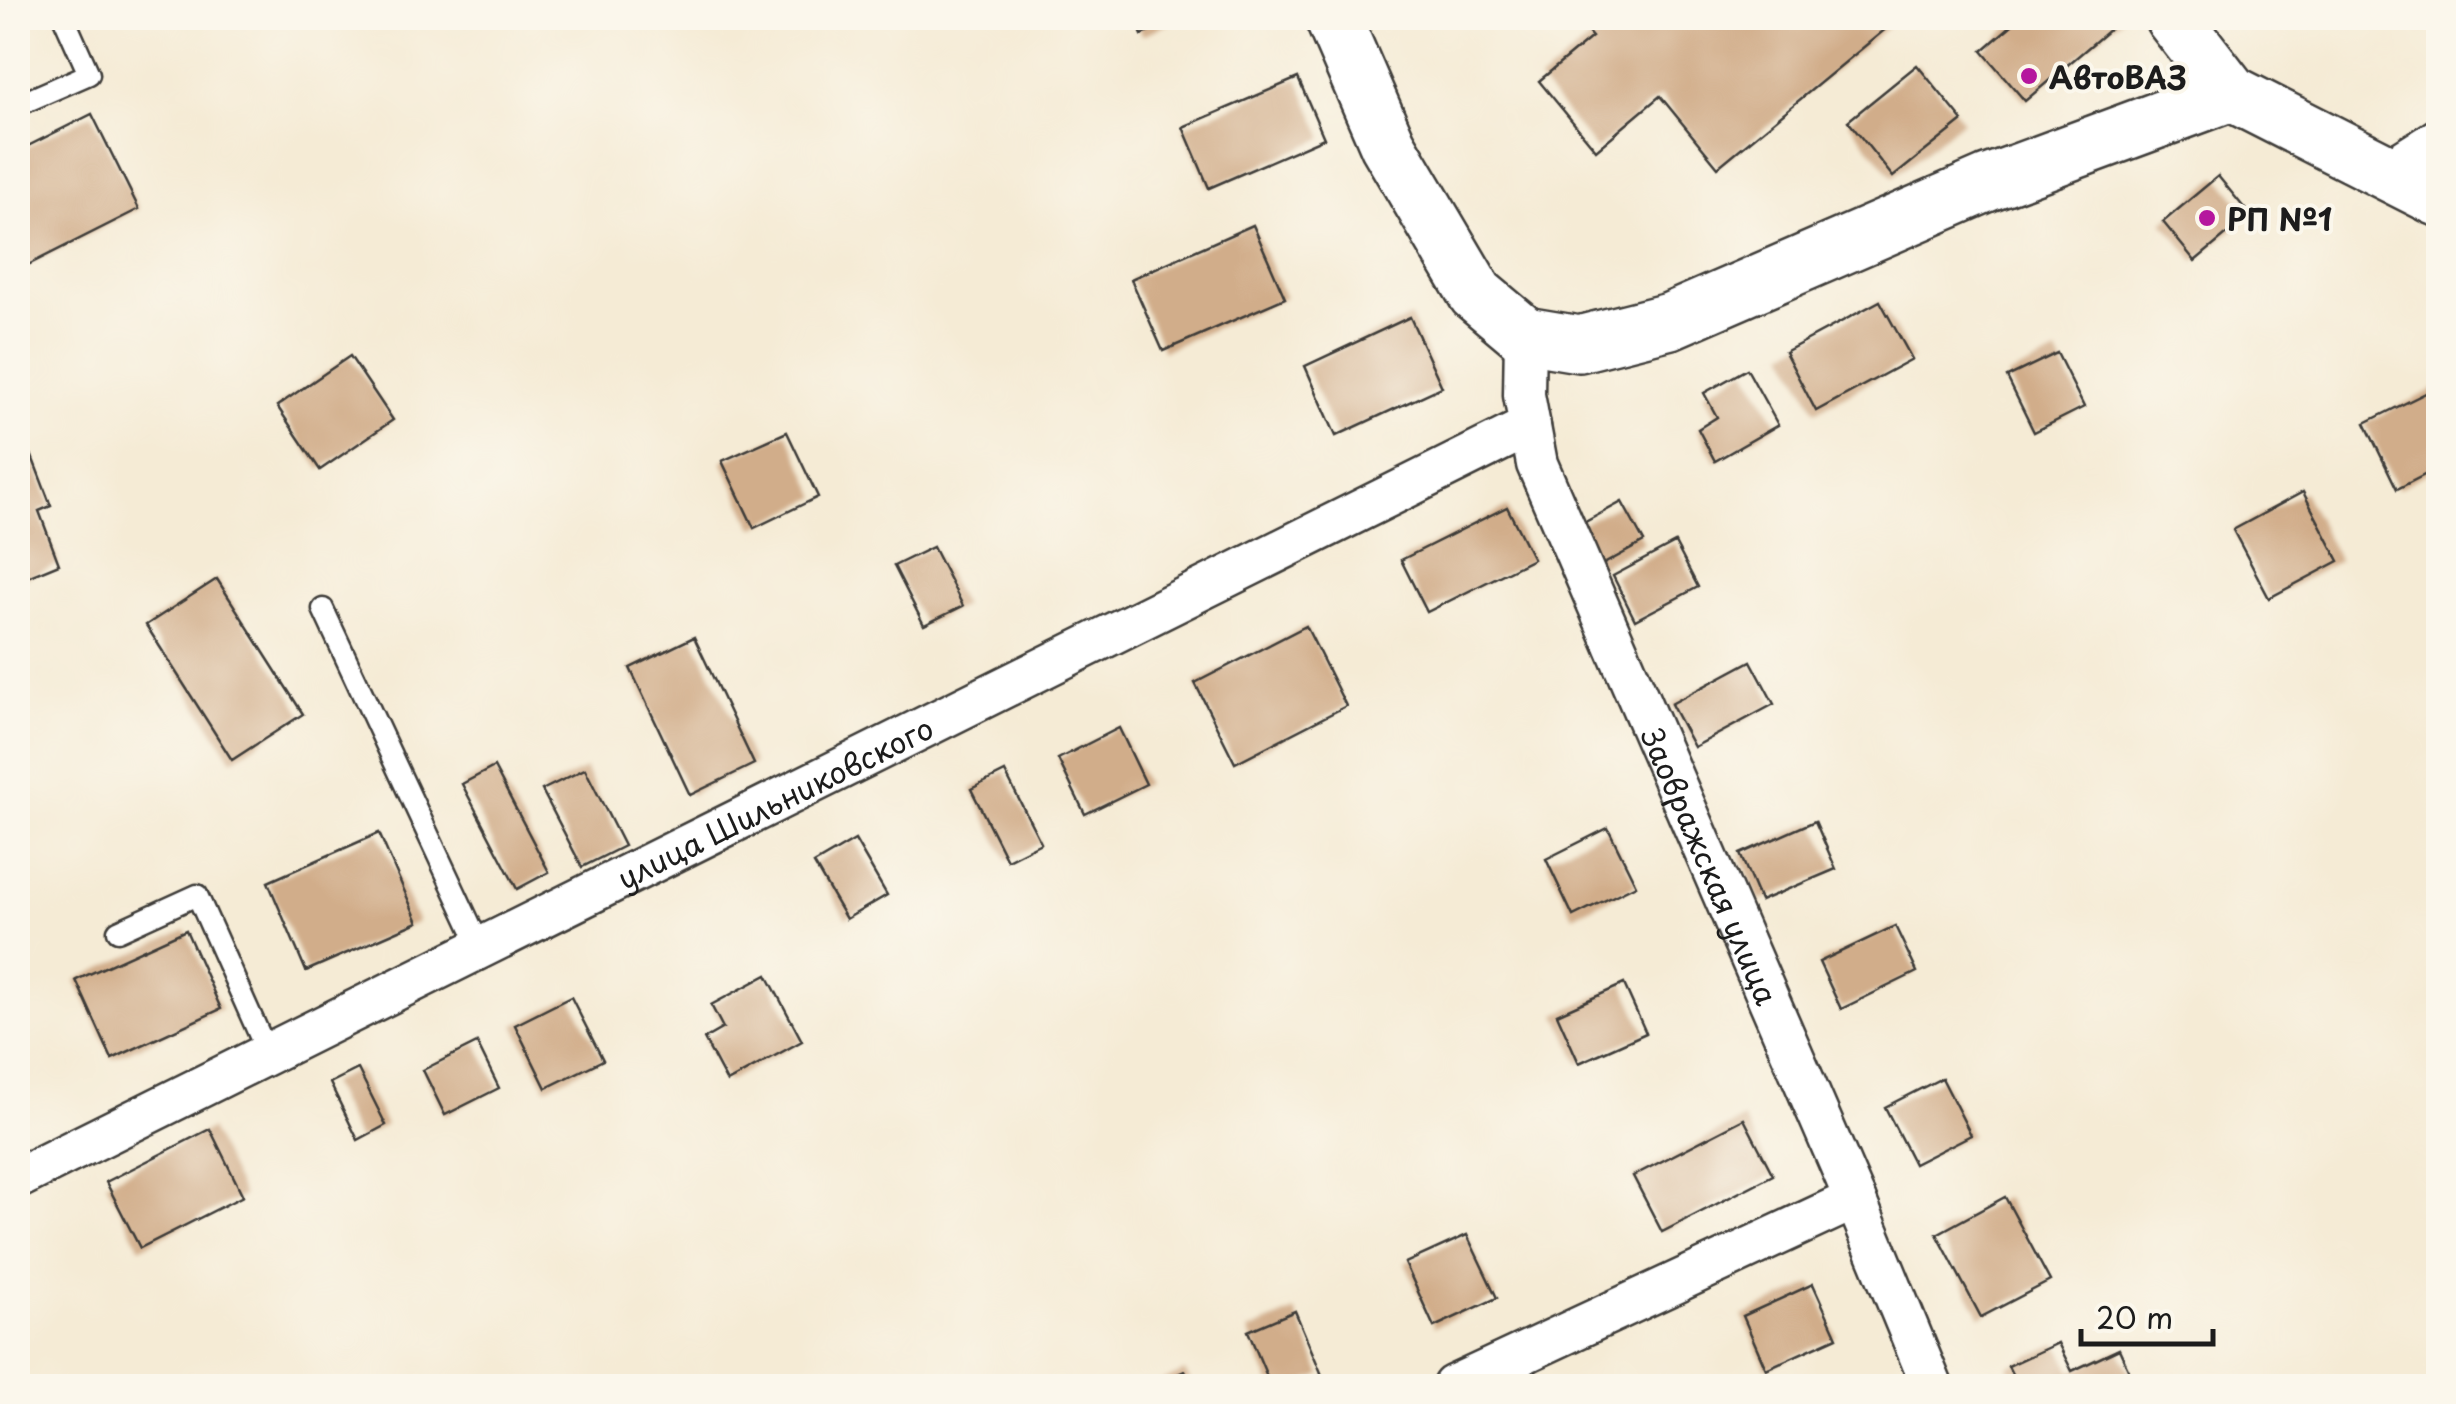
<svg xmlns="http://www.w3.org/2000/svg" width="2456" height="1404" font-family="'Playpen Sans',sans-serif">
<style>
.building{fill:#d1ad8a}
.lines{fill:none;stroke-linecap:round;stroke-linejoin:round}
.lane-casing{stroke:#3d3b38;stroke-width:25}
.street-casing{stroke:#3d3b38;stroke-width:45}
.secondary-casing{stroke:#3d3b38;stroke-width:60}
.lane{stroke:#fff;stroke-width:20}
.street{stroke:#fff;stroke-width:40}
.secondary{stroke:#fff;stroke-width:55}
.poi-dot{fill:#b5179e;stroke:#fbf7ec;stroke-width:4}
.labels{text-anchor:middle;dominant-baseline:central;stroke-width:8;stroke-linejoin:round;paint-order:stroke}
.poi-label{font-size:30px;font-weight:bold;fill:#1c1c1c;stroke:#fbf7ec;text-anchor:start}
.street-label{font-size:30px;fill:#1c1c1c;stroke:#fbf7ec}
</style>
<rect width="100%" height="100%" fill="#fbf7ec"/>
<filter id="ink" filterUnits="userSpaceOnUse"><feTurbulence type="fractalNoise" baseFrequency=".01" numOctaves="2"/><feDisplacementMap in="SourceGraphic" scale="20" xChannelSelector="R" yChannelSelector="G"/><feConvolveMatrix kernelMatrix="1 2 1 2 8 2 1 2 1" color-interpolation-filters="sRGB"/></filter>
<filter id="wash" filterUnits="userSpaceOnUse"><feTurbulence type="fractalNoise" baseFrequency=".0048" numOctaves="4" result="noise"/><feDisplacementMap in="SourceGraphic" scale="40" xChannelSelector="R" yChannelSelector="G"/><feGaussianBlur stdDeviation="2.25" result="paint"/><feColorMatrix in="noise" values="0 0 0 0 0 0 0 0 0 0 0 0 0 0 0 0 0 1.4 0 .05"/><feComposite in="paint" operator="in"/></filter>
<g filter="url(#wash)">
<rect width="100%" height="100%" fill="#f5ebd5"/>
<g id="blocks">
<g class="building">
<polygon points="1135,18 1183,18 1142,35"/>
<polygon points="1576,18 1899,18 1718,167 1660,96 1596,150 1539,81 1592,37"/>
<polygon points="2020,18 2123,18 2025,101 1982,51"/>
<polygon points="1917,65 1963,121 1893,177 1848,121"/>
<polygon points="1298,78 1324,138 1209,188 1183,127"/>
<polygon points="92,114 139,209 18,270 18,151"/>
<polygon points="2218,176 2250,215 2195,261 2163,222"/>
<polygon points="1253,225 1285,298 1163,351 1131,279"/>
<polygon points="1880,301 1912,359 1816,411 1785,352"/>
<polygon points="1410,317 1442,387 1336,436 1305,366"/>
<polygon points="2057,353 2084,407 2034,432 2007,377"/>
<polygon points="350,356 393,420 320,470 277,406"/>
<polygon points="1747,369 1778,425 1715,461 1698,429 1717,417 1704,393"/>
<polygon points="2438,387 2438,468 2397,489 2365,423"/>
<polygon points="18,420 51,506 39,511 59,564 18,581"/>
<polygon points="787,432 818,497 754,528 722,461"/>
<polygon points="2303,492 2339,561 2269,598 2233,530"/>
<polygon points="1622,502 1644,542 1600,566 1578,526"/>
<polygon points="1507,507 1533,559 1427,612 1401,560"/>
<polygon points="1675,543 1698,587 1635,620 1613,576"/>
<polygon points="933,547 963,606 924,625 894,566"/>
<polygon points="217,579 303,714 232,760 146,625"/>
<polygon points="1306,626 1346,706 1235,763 1195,683"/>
<polygon points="694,637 754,764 690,795 630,668"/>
<polygon points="1751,661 1774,704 1694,747 1671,704"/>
<polygon points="1119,728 1146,784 1085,814 1058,759"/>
<polygon points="494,767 549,872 517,889 462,784"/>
<polygon points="585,769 624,846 582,867 542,790"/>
<polygon points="1005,772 1041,843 1007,860 971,789"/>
<polygon points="1815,821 1836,869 1760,901 1740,854"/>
<polygon points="1608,828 1636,885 1573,916 1546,859"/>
<polygon points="379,833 418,922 306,971 268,882"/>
<polygon points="855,840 887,895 846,919 814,864"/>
<polygon points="1895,926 1917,972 1841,1009 1819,962"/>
<polygon points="186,930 221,1009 112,1059 76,980"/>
<polygon points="767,975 802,1041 727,1082 704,1039 723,1028 711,1005"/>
<polygon points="1624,984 1646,1033 1579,1063 1557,1014"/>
<polygon points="571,997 603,1060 546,1088 515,1025"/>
<polygon points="477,1043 499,1088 445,1115 423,1070"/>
<polygon points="358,1069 386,1125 358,1140 330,1083"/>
<polygon points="1942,1078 1971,1135 1914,1164 1885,1107"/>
<polygon points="1744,1119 1773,1175 1662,1232 1633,1176"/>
<polygon points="210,1129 243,1196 140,1248 106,1182"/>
<polygon points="2005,1197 2050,1281 1981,1317 1937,1234"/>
<polygon points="1467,1235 1497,1298 1434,1327 1405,1263"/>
<polygon points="1813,1284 1837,1337 1766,1369 1743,1316"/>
<polygon points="1295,1311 1322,1375 1295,1386 1271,1386 1248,1331"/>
<polygon points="2058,1343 2072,1371 2119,1349 2136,1386 2018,1386 2008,1366"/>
<polygon points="1185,1371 1192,1386 1150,1386"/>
</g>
</g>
</g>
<g filter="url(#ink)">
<use href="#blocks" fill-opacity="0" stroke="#3d3b38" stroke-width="2.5"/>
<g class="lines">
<defs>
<g id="lane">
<polyline points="18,105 89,74 64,18"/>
<polyline points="323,609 481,948"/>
<polyline points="118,931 197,895 268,1054"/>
</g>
<g id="street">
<polyline points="2386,172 2438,139"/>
<path id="s1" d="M1525,335L1524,395L1537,464L1855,1199L1932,1386"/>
<path id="s2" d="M18,1178L1530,426"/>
<polyline points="1453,1386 1855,1199"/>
</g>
<g id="secondary">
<polyline points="1333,18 1388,145 1476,294 1525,335 1579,344 1670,321 1988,183 2231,93"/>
<polyline points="2173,18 2231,93 2438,198"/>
</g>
</defs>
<use href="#lane" class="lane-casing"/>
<use href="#street" class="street-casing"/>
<use href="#secondary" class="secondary-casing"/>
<use href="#lane" class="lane"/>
<use href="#street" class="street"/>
<use href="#secondary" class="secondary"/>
</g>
</g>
<g class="poi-dot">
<circle cx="2029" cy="76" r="10"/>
<circle cx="2207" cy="218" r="10"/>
</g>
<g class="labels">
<g class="poi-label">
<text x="2049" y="76">АвтоВАЗ</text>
<text x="2227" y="218">РП №1</text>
</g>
<g class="street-label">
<text stroke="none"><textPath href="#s2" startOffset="845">улица Шильниковского</textPath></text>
<text stroke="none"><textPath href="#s1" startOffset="568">Заовражская улица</textPath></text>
</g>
</g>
<rect width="2456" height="1404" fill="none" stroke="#fbf7ec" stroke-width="60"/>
<path d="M2081 1329v15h132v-15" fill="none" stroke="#1c1c1c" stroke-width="5"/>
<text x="2096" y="1329" font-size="30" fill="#1c1c1c" stroke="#fbf7ec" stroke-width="8" paint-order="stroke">20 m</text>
</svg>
